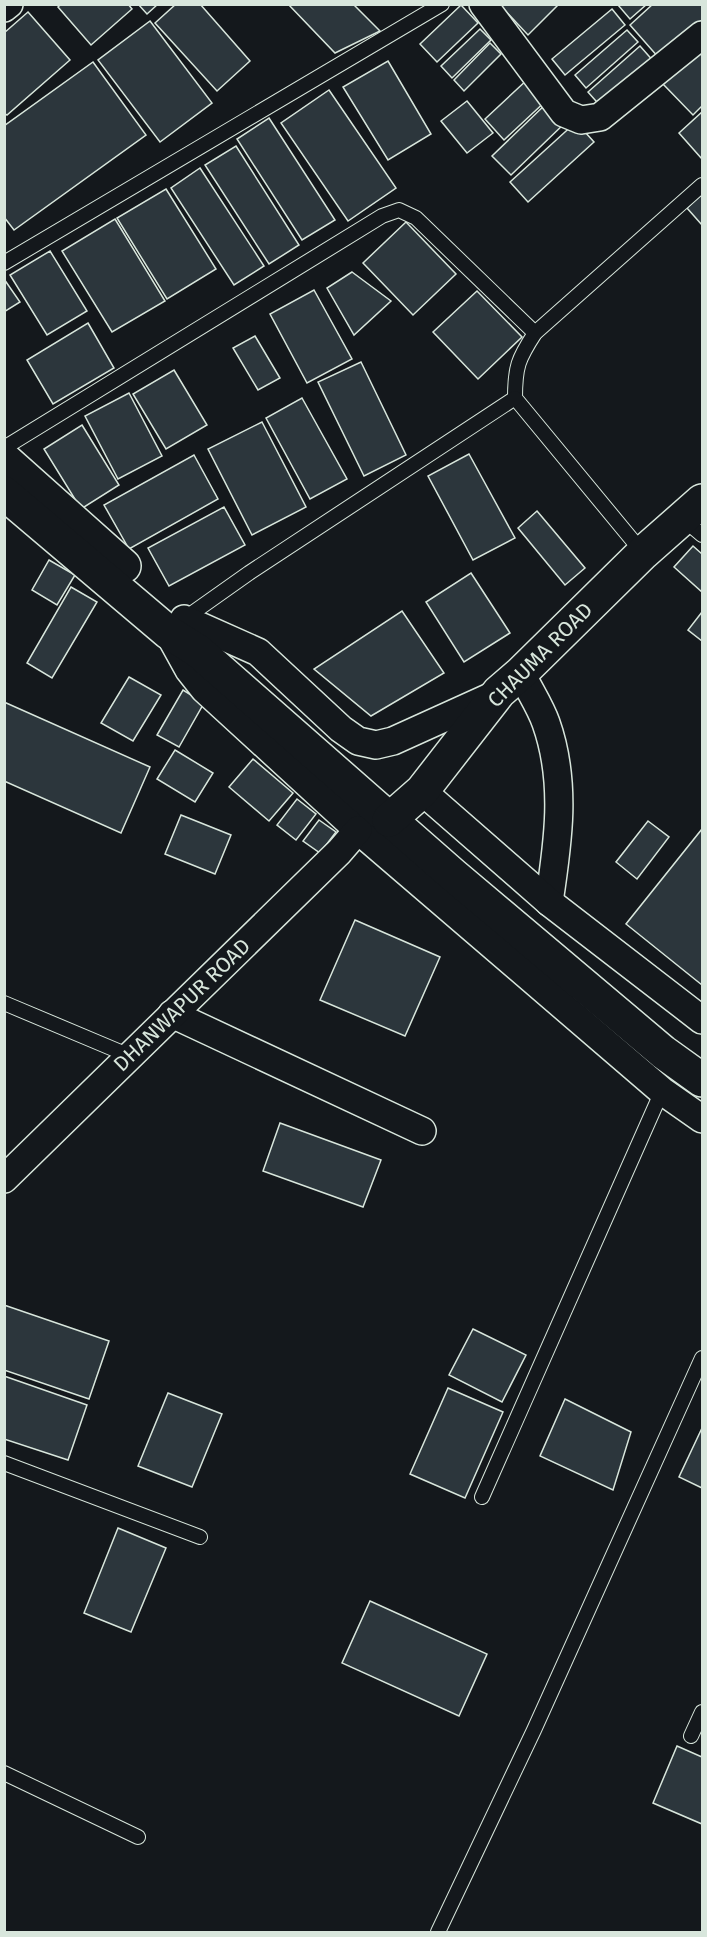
<svg xmlns="http://www.w3.org/2000/svg" width="707" height="1937" font-family="'Fira Sans',sans-serif">
<style>
.building{fill:#2c363c;stroke:#d8e6dc;stroke-width:1.5}
.lines{fill:none;stroke-linecap:round;stroke-linejoin:round}
.lane-casing{stroke:#d8e6dc;stroke-width:16}
.street-casing{stroke:#d8e6dc;stroke-width:30}
.secondary-casing{stroke:#d8e6dc;stroke-width:36}
.lane{stroke:#14181c;stroke-width:14}
.street{stroke:#14181c;stroke-width:27}
.secondary{stroke:#14181c;stroke-width:33}
.labels{text-anchor:middle;dominant-baseline:central;stroke-width:4.5;stroke-linejoin:round;paint-order:stroke}
.street-label{font-size:21px;fill:#d8e6dc;stroke:#14181c}
</style>
<rect width="100%" height="100%" fill="#14181c"/>
<g class="building">
<polygon points="61,4 128,4 132,9 91,45 58,7"/>
<polygon points="138,4 158,4 147,14"/>
<polygon points="176,4 200,4 250,61 217,91 155,23"/>
<polygon points="288,4 353,4 380,31 335,53"/>
<polygon points="499,4 559,4 528,35"/>
<polygon points="620,4 647,4 630,19 618,5"/>
<polygon points="653,4 702,4 702,20 659,58 630,25"/>
<polygon points="461,5 478,23 437,62 420,44"/>
<polygon points="612,9 625,25 565,75 552,59"/>
<polygon points="28,12 70,60 7,115 4,113 4,33"/>
<polygon points="150,21 212,103 160,142 98,60"/>
<polygon points="480,29 491,40 452,78 441,66"/>
<polygon points="627,30 638,42 586,88 575,75"/>
<polygon points="490,43 501,54 464,91 454,80"/>
<polygon points="640,46 655,63 603,109 588,92"/>
<polygon points="702,47 702,106 693,115 663,84"/>
<polygon points="388,61 431,134 388,160 343,87"/>
<polygon points="93,62 146,135 14,230 4,217 4,126"/>
<polygon points="529,78 549,98 504,140 485,119"/>
<polygon points="329,90 396,188 348,221 281,123"/>
<polygon points="467,101 493,133 467,153 441,121"/>
<polygon points="549,101 568,120 511,175 492,156"/>
<polygon points="702,112 702,159 679,133"/>
<polygon points="269,118 335,220 302,240 237,139"/>
<polygon points="576,122 594,142 528,202 510,182"/>
<polygon points="236,146 299,245 269,264 205,165"/>
<polygon points="200,168 264,266 234,285 171,188"/>
<polygon points="166,189 216,269 167,299 117,218"/>
<polygon points="702,194 702,225 687,208"/>
<polygon points="115,219 165,301 112,332 62,251"/>
<polygon points="406,222 456,274 413,315 363,263"/>
<polygon points="50,251 87,311 47,335 10,275"/>
<polygon points="352,272 391,301 354,335 327,288"/>
<polygon points="4,279 20,302 4,312"/>
<polygon points="314,290 352,359 307,383 270,314"/>
<polygon points="477,291 522,337 478,379 433,332"/>
<polygon points="88,323 114,368 53,404 27,360"/>
<polygon points="255,336 280,378 258,390 233,348"/>
<polygon points="361,362 406,455 364,476 318,382"/>
<polygon points="174,370 207,425 166,449 133,394"/>
<polygon points="129,393 162,456 118,479 85,416"/>
<polygon points="302,398 347,479 310,499 266,418"/>
<polygon points="262,422 306,507 252,535 208,449"/>
<polygon points="82,425 119,485 81,509 44,449"/>
<polygon points="469,454 515,538 473,560 428,476"/>
<polygon points="194,455 218,499 129,549 104,505"/>
<polygon points="224,507 245,545 169,586 148,548"/>
<polygon points="537,511 585,568 565,585 518,528"/>
<polygon points="693,546 702,554 702,592 674,567"/>
<polygon points="49,560 75,575 57,605 32,590"/>
<polygon points="471,573 510,633 464,662 426,602"/>
<polygon points="71,587 97,602 52,678 27,663"/>
<polygon points="402,611 444,673 371,716 314,669"/>
<polygon points="702,612 702,641 688,630"/>
<polygon points="129,677 161,695 133,741 101,723"/>
<polygon points="183,690 204,703 179,747 157,735"/>
<polygon points="4,702 150,767 121,833 4,781"/>
<polygon points="175,750 213,773 195,802 157,779"/>
<polygon points="253,759 293,793 269,821 229,787"/>
<polygon points="297,799 316,814 296,840 277,825"/>
<polygon points="181,815 231,835 215,874 165,854"/>
<polygon points="319,820 336,832 320,853 303,841"/>
<polygon points="648,821 669,837 637,879 616,862"/>
<polygon points="702,829 702,985 626,924"/>
<polygon points="355,920 440,957 405,1036 320,1000"/>
<polygon points="280,1123 381,1160 363,1207 263,1171"/>
<polygon points="4,1305 109,1341 89,1399 4,1370"/>
<polygon points="473,1329 526,1355 502,1402 449,1375"/>
<polygon points="4,1376 87,1405 68,1460 4,1439"/>
<polygon points="448,1388 503,1412 465,1498 410,1474"/>
<polygon points="168,1393 222,1414 192,1487 138,1466"/>
<polygon points="565,1399 631,1432 613,1490 540,1456"/>
<polygon points="702,1428 702,1488 679,1477"/>
<polygon points="118,1528 166,1548 131,1632 84,1613"/>
<polygon points="370,1601 487,1654 459,1716 342,1663"/>
<polygon points="677,1746 702,1757 702,1824 653,1803"/>
</g>
<g class="lines">
<defs>
<g id="lane">
<polyline points="4,263 442,4"/>
<polyline points="4,448 382,216 399,210 416,218 535,333"/>
<polyline points="682,518 702,535"/>
<path d="M643,553L515,398C515,367 518,359 535,333L702,185"/>
<polyline points="184,619 249,573 515,398"/>
<polyline points="4,1003 130,1056"/>
<polyline points="4,1463 200,1537"/>
<polyline points="482,1497 662,1091"/>
<polyline points="691,1736 702,1712"/>
<polyline points="4,1773 138,1837"/>
<polyline points="438,1932 534,1730 702,1358"/>
</g>
<g id="street">
<polyline points="483,4 564,113 581,120 600,117 702,35"/>
<polyline points="4,8 9,4"/>
<polyline points="184,619 258,652 341,729 358,741 376,745 393,741 499,693"/>
<polyline points="168,632 189,670 204,689 358,830 662,1091 702,1119"/>
<path d="M521,673C529,690 540,706 546,723C567,782 558,843 549,902"/>
<polyline points="422,791 549,902 702,1020"/>
<polyline points="172,1014 422,1131"/>
<polyline points="4,1179 339,852 358,830"/>
</g>
<g id="secondary">
<polyline points="4,459 124,566"/>
<polyline points="4,493 168,632 198,651 453,875 663,1052 702,1080"/>
<polyline points="389,820 422,791 499,692 521,673 643,553 702,501"/>
</g>
</defs>
<use href="#lane" class="lane-casing"/>
<use href="#street" class="street-casing"/>
<use href="#secondary" class="secondary-casing"/>
<use href="#lane" class="lane"/>
<use href="#street" class="street"/>
<use href="#secondary" class="secondary"/>
</g>
<g class="labels">
<g class="street-label">
<text transform="translate(540 655) rotate(-45)">CHAUMA ROAD</text>
<text transform="translate(182 1005) rotate(-44)">DHANWAPUR ROAD</text>
</g>
</g>
<rect width="707" height="1937" fill="none" stroke="#d8e6dc" stroke-width="12"/>
</svg>
